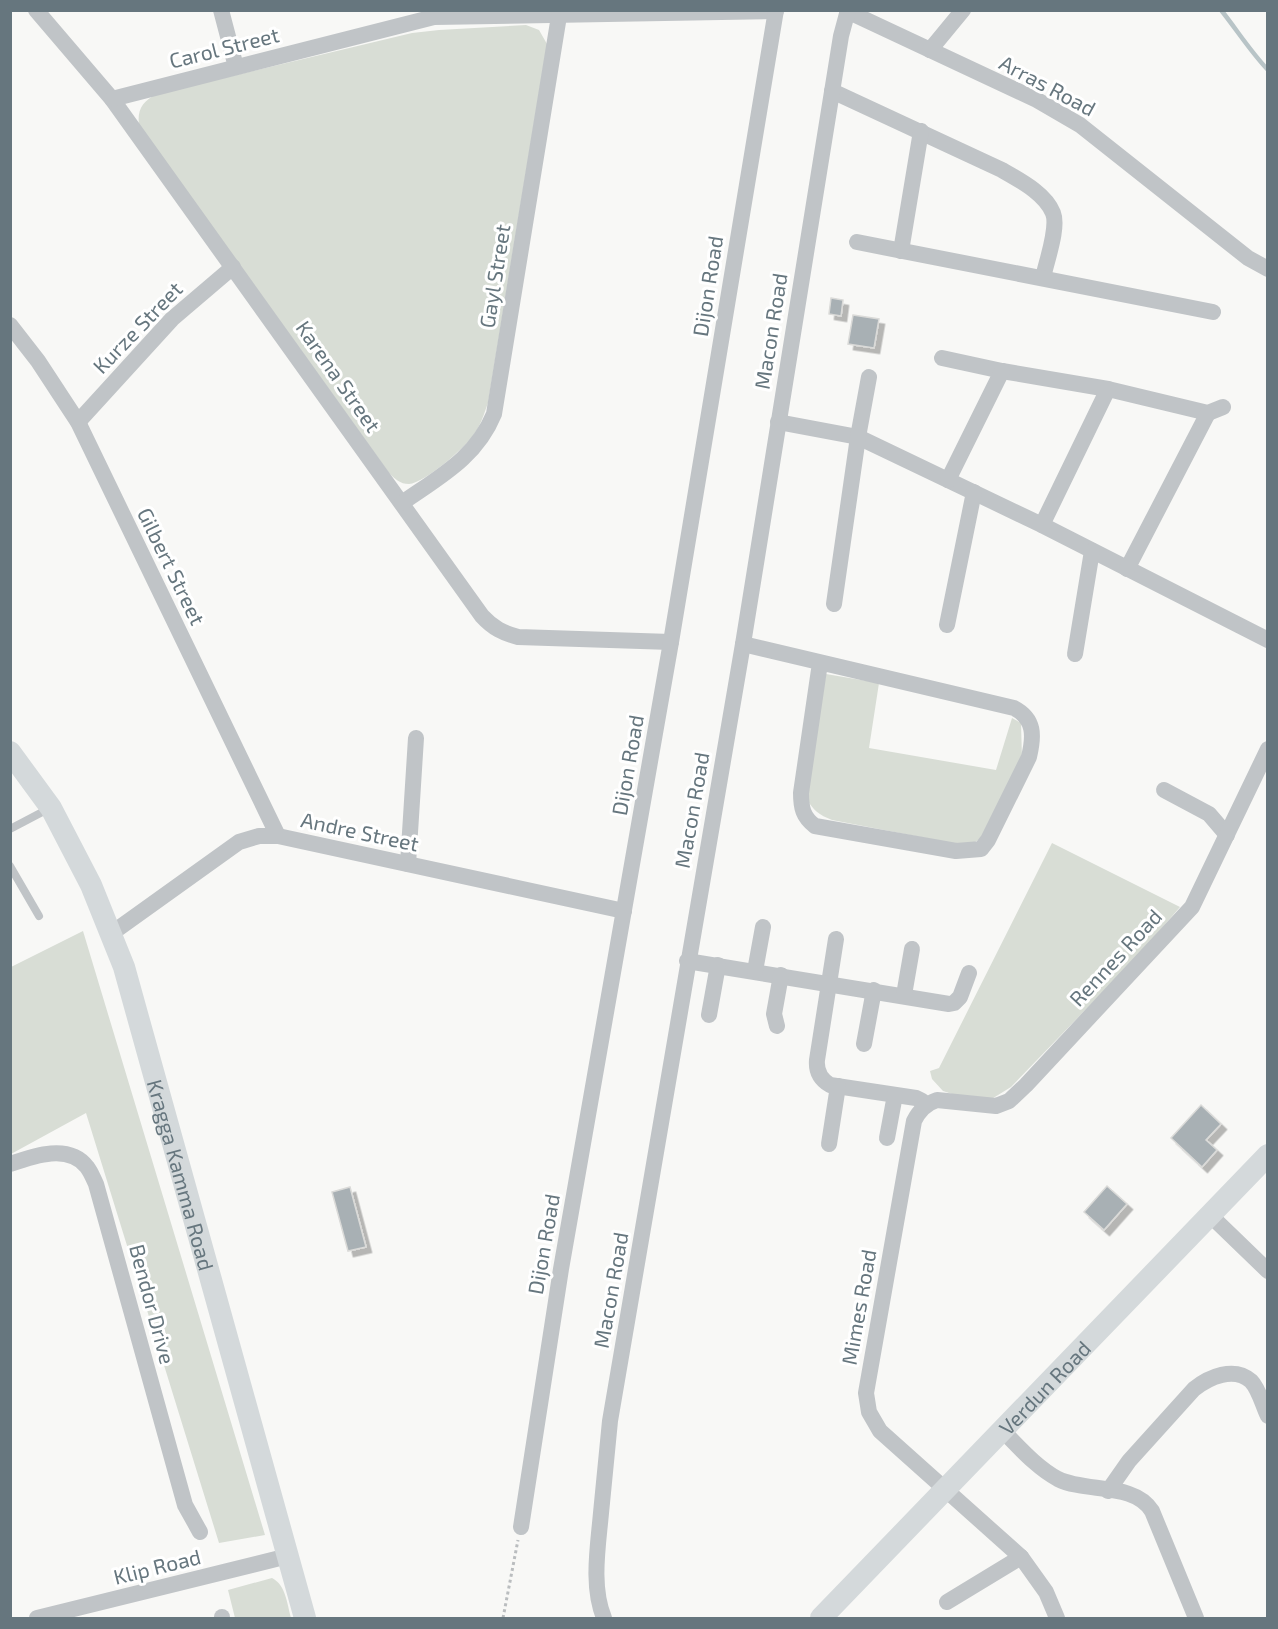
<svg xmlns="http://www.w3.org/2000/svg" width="1278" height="1629" font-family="'Exo 2',sans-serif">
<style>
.green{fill:#d8ddd5}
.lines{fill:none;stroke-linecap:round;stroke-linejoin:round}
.stream{stroke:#b8c4c7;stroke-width:4.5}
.building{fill:#a8b0b4;stroke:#dadad8;stroke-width:1.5;filter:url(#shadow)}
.path{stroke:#babdbf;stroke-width:3;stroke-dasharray:3 3;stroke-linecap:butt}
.lane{stroke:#c0c4c7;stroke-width:8}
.street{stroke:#c0c4c7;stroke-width:16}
.secondary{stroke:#d4d9db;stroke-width:22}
.labels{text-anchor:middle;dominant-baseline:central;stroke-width:6;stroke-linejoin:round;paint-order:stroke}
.street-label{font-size:21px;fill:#66767e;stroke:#fff}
</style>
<defs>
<filter id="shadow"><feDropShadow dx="5.5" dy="5.5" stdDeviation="0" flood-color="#0004"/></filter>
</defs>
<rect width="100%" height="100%" fill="#f8f8f6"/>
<g class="green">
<path d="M526,25L539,30L547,44L488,403C484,414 481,424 475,433C466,447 425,483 409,484C400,484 395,479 389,473L139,125C137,109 143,101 157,94L412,33L439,30Z"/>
<path d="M826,674L879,683L869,748L996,770L1012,718L1021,723L1022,758L986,834L974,843L962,845L832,820C819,815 813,810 806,798Z"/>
<polygon points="1052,843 1180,907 1143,950 1011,1087 990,1100 961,1097 943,1091 932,1079 930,1071 939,1068"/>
<polygon points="83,931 265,1535 219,1543 86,1113 11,1154 11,967"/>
<path d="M272,1578C286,1585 287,1604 291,1618H235L228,1590Z"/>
</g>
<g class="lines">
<path class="stream" d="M1221,10C1237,30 1250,51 1268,70"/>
</g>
<g class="building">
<polygon points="831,298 843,300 841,316 829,314"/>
<polygon points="853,315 879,319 874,348 848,344"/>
<polygon points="1201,1105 1221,1124 1206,1140 1217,1150 1202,1167 1171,1138"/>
<polygon points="1107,1186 1127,1204 1104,1230 1084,1212"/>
<polygon points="350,1187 366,1247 348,1251 332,1192"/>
</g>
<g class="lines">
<polyline class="path" points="503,1618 518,1540"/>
<g class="lane">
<polyline points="10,829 50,808"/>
<polyline points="10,866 39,916"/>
</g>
<g class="street">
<path d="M36,10L112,99L482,616C493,628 503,633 518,637L671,642"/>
<polyline points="221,10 236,67"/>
<polyline points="847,11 1037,100 1080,125 1248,258 1268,269"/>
<polyline points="930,50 963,10"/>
<path d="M832,91L1002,170C1019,180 1045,193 1053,213C1059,228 1046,262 1043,278"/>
<polyline points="112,99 434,17 776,11"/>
<polyline points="857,242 1213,312"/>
<polyline points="901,251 921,131"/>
<polyline points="10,325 38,361 78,422 278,836"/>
<polyline points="942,358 1002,371 1108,389 1208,413 1223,407"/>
<polyline points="78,422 172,319 233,267"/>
<polyline points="778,422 858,437 1042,525 1268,640"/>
<polyline points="948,480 1002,371"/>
<path d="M402,503C439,477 476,458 494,414L559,16"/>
<polyline points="1042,525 1108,389"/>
<polyline points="1127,569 1208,413"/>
<polyline points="834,604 858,437 869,377"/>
<polyline points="947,625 974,492"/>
<path d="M743,644L1014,708C1035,719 1034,736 1029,757L988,840L981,849L956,851L815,826C803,817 801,808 801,793L820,663"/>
<polyline points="1075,654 1092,551"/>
<polyline points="1164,790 1209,814 1227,835"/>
<polyline points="408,864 416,738"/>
<polyline points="112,933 239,842 259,836 278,836 624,911"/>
<path d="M836,939L817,1060C816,1071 820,1079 830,1085L916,1098L922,1101L925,1106"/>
<polyline points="687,961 949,1004 954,1003 960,997 969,973"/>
<polyline points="755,971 763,927"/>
<polyline points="904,995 912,949"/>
<polyline points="709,1015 718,965"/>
<polyline points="777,1026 774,1014 781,975"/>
<polyline points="864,1044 874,990"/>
<polyline points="887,1138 895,1095"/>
<polyline points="829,1144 838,1086"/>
<path d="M10,1164C33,1156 69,1143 87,1167C91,1172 93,1178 96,1184L185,1505L200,1532"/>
<polyline points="1210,1215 1268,1271"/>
<path d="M1002,1430C1019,1447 1036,1467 1058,1479C1086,1493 1134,1482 1152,1511L1196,1618"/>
<path d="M1108,1491L1129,1461L1194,1389C1209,1377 1234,1366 1251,1381C1259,1389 1263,1406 1268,1416"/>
<polyline points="521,1527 561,1269 671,642 776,10"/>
<polyline points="947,1602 1021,1557"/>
<polyline points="222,1617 222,1618"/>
<polyline points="37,1618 288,1556"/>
<path d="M604,1618C591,1586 598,1547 601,1513C604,1482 607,1452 610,1421L743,644L841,36L848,10"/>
<path d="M1057,1618L1046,1592L1021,1557L880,1431L869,1412L866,1393L914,1121C919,1111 925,1104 937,1100L996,1106L1009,1101L1026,1085L1192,907L1268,749"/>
</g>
<g class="secondary">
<path id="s1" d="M10,752L51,808L91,885L124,967L305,1618"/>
<path id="s2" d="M821,1618L1268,1155"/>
</g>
</g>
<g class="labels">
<g class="street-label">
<text transform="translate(224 47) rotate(-14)">Carol Street</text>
<text transform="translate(1048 85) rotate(28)">Arras Road</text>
<text transform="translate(494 276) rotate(-81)">Gayl Street</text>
<text transform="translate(707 286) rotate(-81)">Dijon Road</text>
<text transform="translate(137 327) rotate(-46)">Kurze Street</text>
<text transform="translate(770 331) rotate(-81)">Macon Road</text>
<text transform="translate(339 376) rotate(55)">Karena Street</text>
<text transform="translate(172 566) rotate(64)">Gilbert Street</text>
<text transform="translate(627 765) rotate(-80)">Dijon Road</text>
<text transform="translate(691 810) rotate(-80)">Macon Road</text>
<text transform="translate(360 831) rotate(12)">Andre Street</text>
<text transform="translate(1115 957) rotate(-47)">Rennes Road</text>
<text stroke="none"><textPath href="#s1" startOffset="460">Kragga Kamma Road</textPath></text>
<text transform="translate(543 1244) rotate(-80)">Dijon Road</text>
<text transform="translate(610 1290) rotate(-80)">Macon Road</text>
<text transform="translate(153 1304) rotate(75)">Bendor Drive</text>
<text transform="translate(858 1307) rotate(-80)">Mimes Road</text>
<text stroke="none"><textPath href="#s2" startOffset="321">Verdun Road</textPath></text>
<text transform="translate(157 1566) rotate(-14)">Klip Road</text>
</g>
</g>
<rect width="1278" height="1629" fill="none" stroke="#66767e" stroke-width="24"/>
</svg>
